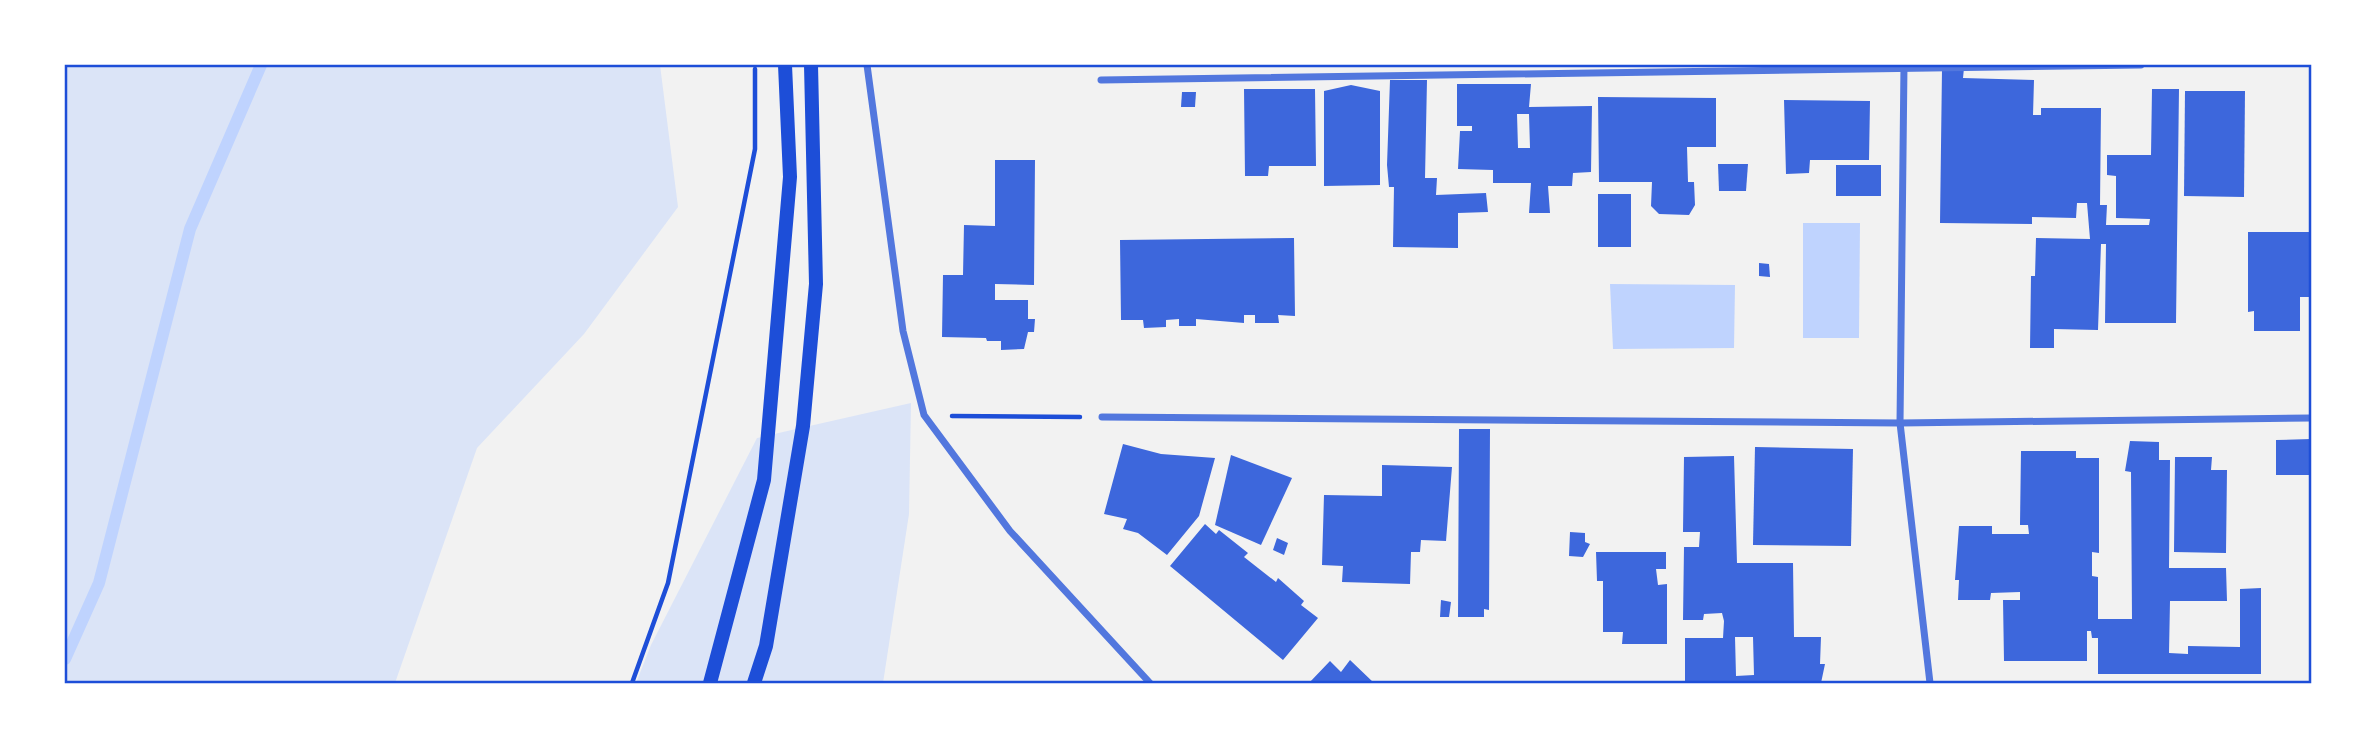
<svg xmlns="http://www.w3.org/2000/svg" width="2376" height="748" font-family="Arial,sans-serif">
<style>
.green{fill:#dbe4f7}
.water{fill:#bfd3fe}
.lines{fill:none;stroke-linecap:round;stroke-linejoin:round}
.stream{stroke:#bfd3fe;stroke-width:12}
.building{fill:#3d67dc;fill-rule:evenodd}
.path{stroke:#1d4ed8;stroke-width:4.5}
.minor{stroke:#5277de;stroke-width:7}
.secondary{stroke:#1d4ed8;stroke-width:14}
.neatline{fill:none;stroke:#1d4ed8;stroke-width:2.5}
</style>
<rect width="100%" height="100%" fill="#f2f2f2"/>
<g class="green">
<polygon points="65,65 660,65 678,207 584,334 477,448 395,683 65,683"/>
<polygon points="911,403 909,514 883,683 636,683 651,645 757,438"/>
</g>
<g class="water">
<polygon points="1803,223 1860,223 1859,338 1803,338"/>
<polygon points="1610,284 1735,285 1734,348 1613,349"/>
</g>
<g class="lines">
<polyline class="stream" points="65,659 99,583 190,229 261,65"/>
</g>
<g class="building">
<polygon points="1964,68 1963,78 2034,80 2033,115 2041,115 2041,108 2101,108 2100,205 2107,205 2106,225 2149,225 2150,219 2116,218 2116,176 2107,175 2107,155 2151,155 2152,89 2179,89 2176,323 2105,323 2106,244 2101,244 2098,330 2054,329 2054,348 2030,348 2031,276 2035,276 2036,238 2090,239 2087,203 2077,203 2076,218 2032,217 2032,224 1940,223 1942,69"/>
<polygon points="1390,80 1427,80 1425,178 1437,178 1436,195 1486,193 1488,212 1458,213 1458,248 1393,247 1394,187 1389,187 1387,165"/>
<path d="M1457,84H1531L1529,107L1592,106L1591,172L1573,173L1572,186H1548L1550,213H1529L1531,183H1493V170L1458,169L1460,131H1472V126H1457ZM1517,114H1529L1530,148H1518Z"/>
<polygon points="1351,85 1380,91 1380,185 1324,186 1324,91"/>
<polygon points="1244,89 1315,89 1316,166 1269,166 1268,176 1245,176"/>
<polygon points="2185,91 2245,91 2244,197 2184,196"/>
<polygon points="1182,92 1196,92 1195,107 1181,107"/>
<polygon points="1598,97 1716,98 1716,147 1687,147 1688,182 1694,182 1695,205 1689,215 1659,214 1651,206 1652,182 1599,182"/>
<polygon points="1784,100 1870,101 1869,160 1810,160 1809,173 1786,174"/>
<polygon points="995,160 1035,160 1034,285 995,284 995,300 1028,300 1028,319 1035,319 1034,332 1028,332 1024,349 1001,350 1001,341 987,341 986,338 942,337 943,275 963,275 964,225 995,226"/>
<polygon points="1718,164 1748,164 1746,191 1719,191"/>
<rect x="1836" y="165" width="45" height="31"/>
<rect x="1598" y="194" width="33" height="53"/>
<polygon points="2248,232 2311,232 2311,297 2300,297 2300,331 2254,331 2254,311 2248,312"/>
<polygon points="1294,238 1295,316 1278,315 1279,323 1255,323 1255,315 1244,315 1244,323 1196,319 1196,326 1179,326 1179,319 1166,320 1166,327 1144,328 1143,320 1121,320 1120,240"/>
<polygon points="1759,263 1769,264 1770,277 1759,276"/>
<polygon points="1459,429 1490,429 1489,610 1484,609 1484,617 1458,617"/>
<polygon points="2311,439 2311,475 2276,475 2276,440"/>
<polygon points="2130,441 2159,442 2159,460 2170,460 2169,568 2226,568 2227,601 2170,601 2169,653 2188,654 2188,646 2240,647 2240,589 2261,588 2261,674 2098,674 2098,638 2092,638 2091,631 2087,631 2087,661 2004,661 2003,600 2020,600 2020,592 1991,593 1990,600 1958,600 1959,580 1955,580 1959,526 1992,526 1992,534 2029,534 2028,525 2020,525 2021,451 2076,451 2076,458 2099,458 2099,553 2092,552 2092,576 2098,577 2098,619 2132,619 2131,472 2125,471"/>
<polygon points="1123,444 1161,454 1215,458 1199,516 1167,555 1138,533 1123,529 1127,519 1104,514"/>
<polygon points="1755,447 1853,449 1851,546 1753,545"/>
<polygon points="1231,455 1292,478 1261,545 1215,525"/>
<path d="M1734,456L1737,563H1793L1794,637H1821L1820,664H1825L1821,683H1685V638H1723L1724,621L1722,613L1704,614L1703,620H1683L1684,547H1699L1700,532H1683L1684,457ZM1735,637H1753L1754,675L1736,676Z"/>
<polygon points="2175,457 2212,457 2211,470 2227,470 2226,553 2174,552"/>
<polygon points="1382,465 1452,467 1446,541 1421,540 1420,552 1411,552 1410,584 1342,582 1343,566 1322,565 1324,495 1382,496"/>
<polygon points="1205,524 1216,534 1219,530 1248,553 1244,557 1276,582 1278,578 1304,601 1301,605 1318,618 1283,660 1170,566"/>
<polygon points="1570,532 1585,533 1585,542 1590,544 1583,557 1569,556"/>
<polygon points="1277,538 1288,543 1284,555 1273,550"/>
<polygon points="1596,552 1666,552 1666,569 1656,569 1658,585 1667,584 1667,644 1622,644 1623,632 1603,632 1603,581 1597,581"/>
<polygon points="1441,600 1451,602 1449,617 1440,617"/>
<polygon points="1350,660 1374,683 1309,683 1330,661 1341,672"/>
</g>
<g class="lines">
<g class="path">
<polyline points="952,416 1080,417"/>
<polyline points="632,683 668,583 755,149 755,69"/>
</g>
<g class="minor">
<polyline points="867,65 903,331 924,415 1010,531 1150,683"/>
<polyline points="1904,65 1900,423 1930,683"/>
<polyline points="1101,80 2141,65"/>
<polyline points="1102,417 1900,423 2311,418"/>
</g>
<g class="secondary">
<polyline points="710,683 764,480 790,177 785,65"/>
<polyline points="754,683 766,646 803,426 816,284 811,65"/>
</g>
</g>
<rect width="2376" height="748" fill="none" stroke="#ffffff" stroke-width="133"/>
<rect x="66" y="66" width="2244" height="616" class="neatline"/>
</svg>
